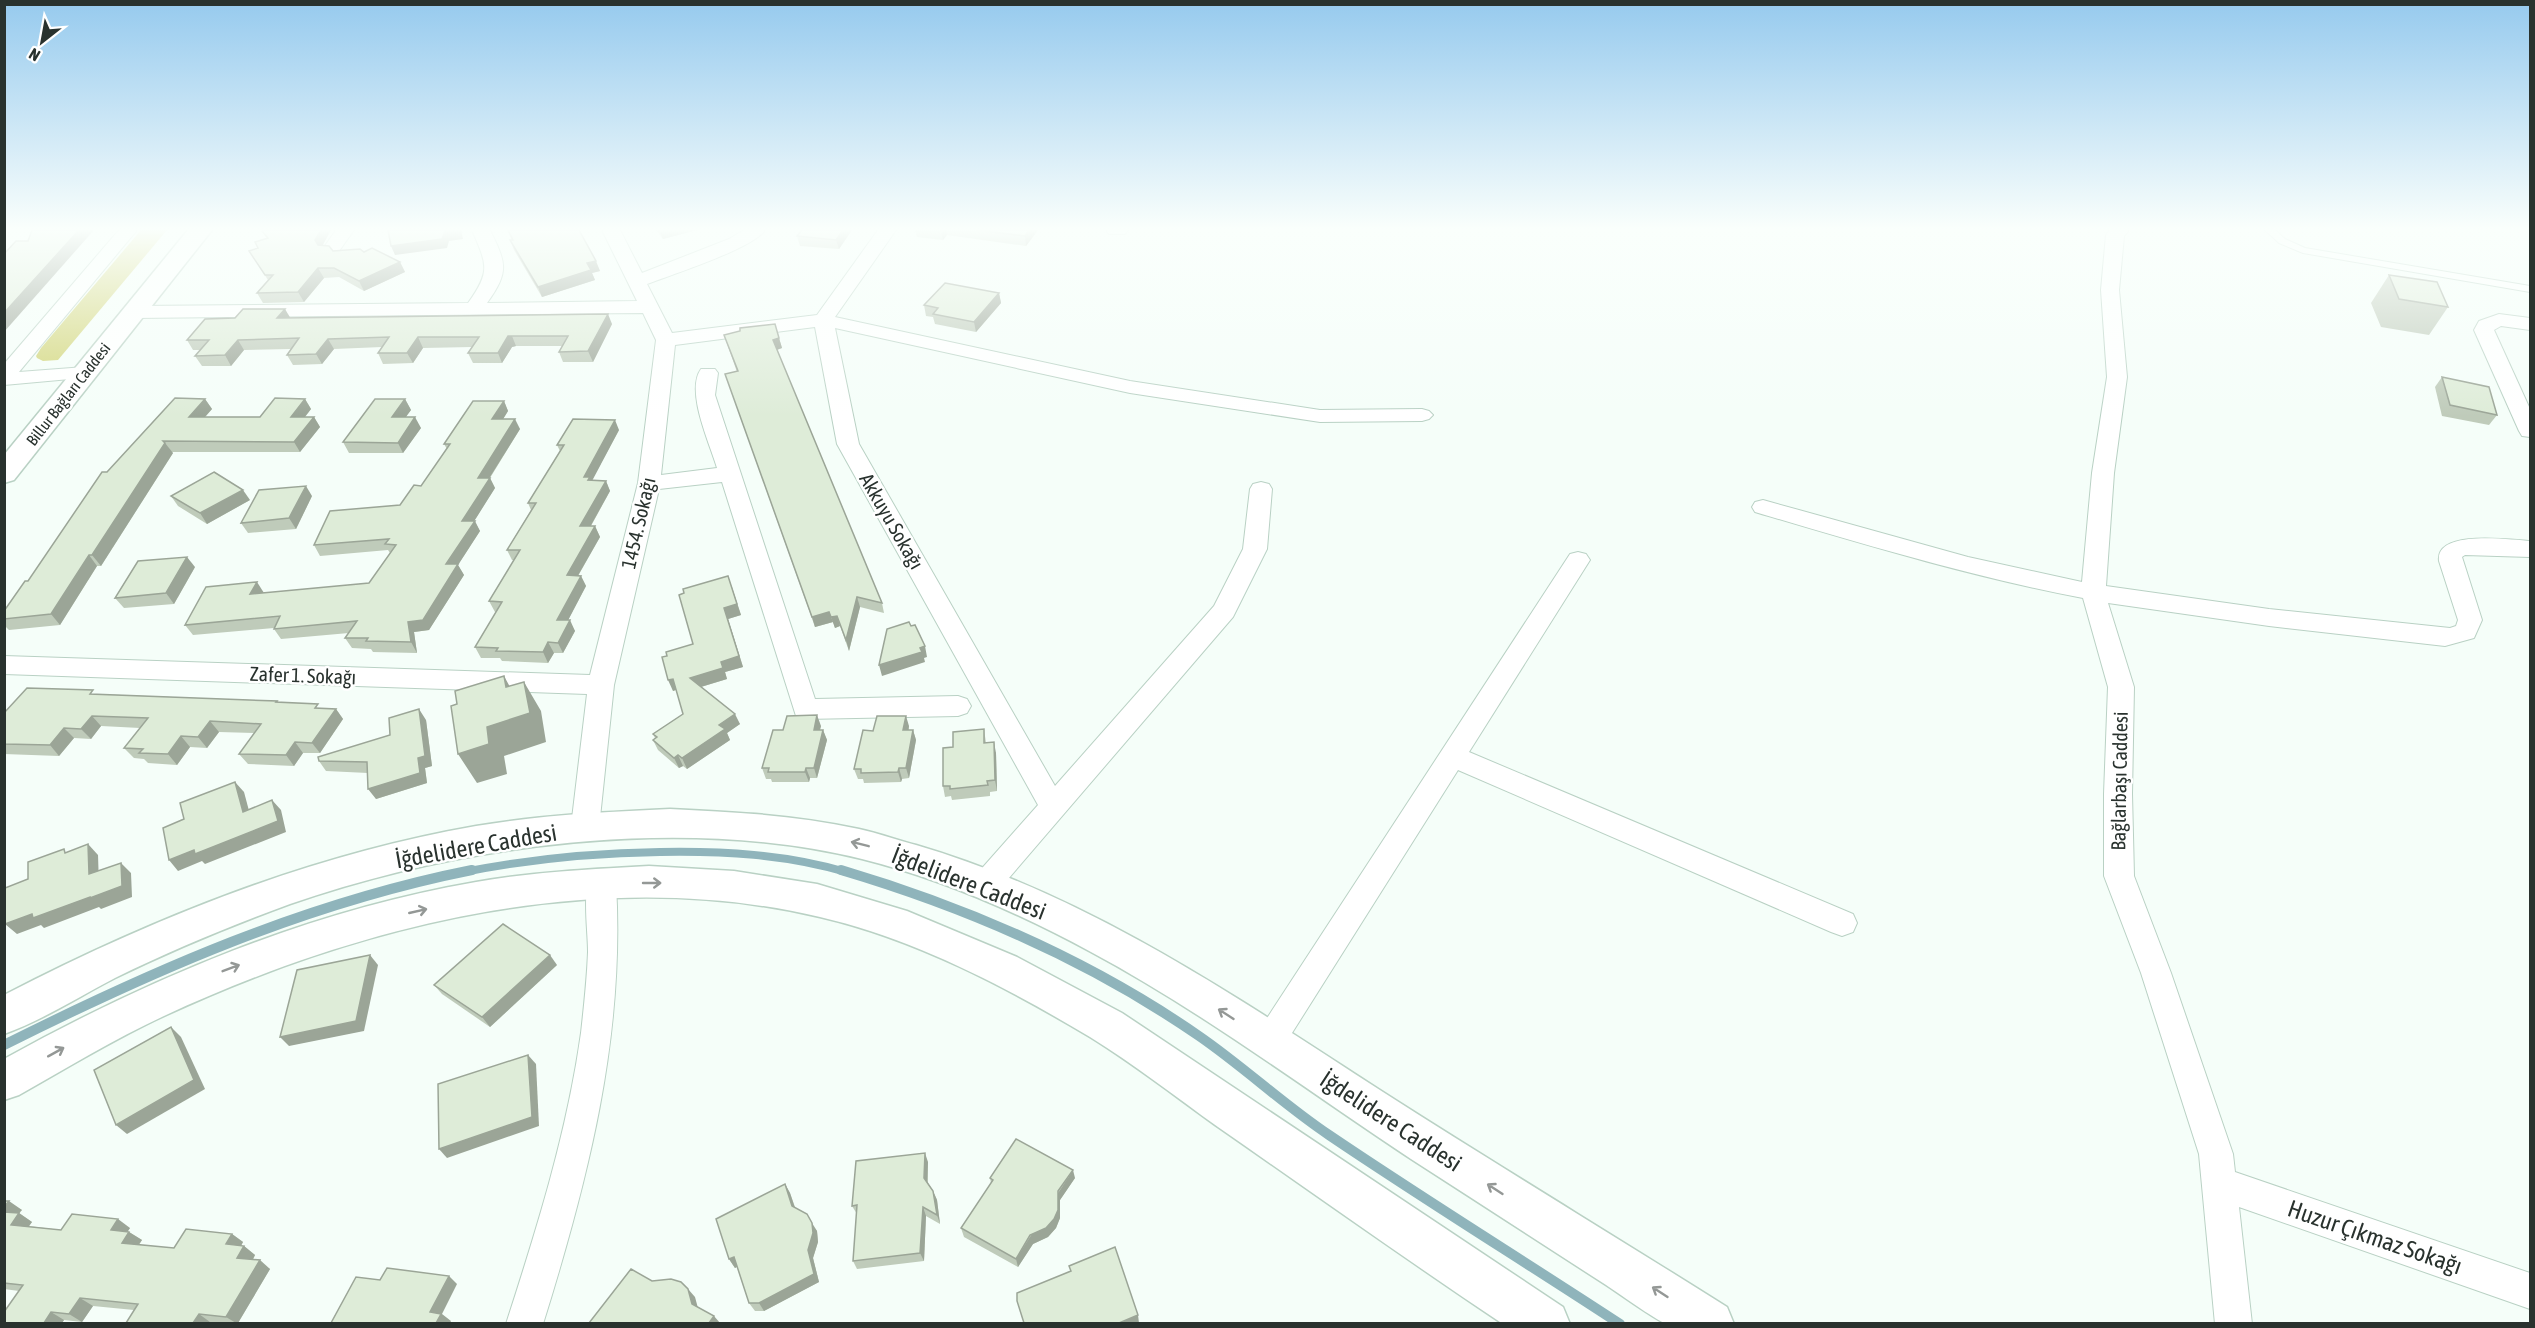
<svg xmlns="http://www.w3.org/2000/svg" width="2535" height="1328" font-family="'Asap Condensed',sans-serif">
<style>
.green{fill:#d2d579}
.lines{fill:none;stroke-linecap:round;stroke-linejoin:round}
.stream-far1{stroke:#8fb4bb;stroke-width:8}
.stream{stroke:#8fb4bb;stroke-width:10}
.lane-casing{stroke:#b9d1c4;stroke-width:2}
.street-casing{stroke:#b9d1c4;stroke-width:2}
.secondary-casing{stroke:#b9d1c4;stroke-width:3}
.lane{fill:#fff;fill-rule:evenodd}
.street{fill:#fff;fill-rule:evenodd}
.secondary{fill:#fff;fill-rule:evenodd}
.wall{fill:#bfcbba}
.shaded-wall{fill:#9ba597}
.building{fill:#deecd8;stroke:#9ba597;stroke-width:1.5}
.oneway{stroke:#949896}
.labels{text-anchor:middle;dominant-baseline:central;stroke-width:5;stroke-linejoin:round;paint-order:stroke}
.far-street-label{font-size:16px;fill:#29322e;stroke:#fff}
.street-label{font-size:20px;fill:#29322e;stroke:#fff}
.near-street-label{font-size:24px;fill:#29322e;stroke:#fff}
</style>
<rect width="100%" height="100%" fill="#f5fef9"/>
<polygon class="green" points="141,230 167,230 58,360 43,361 37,358 36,356 41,348"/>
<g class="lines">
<path class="stream-far1" d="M464,872C529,859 594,853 660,852C723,851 785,854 846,872"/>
<g class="stream">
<path d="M841,870C969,908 1089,960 1199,1036C1244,1067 1284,1105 1329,1135C1425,1200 1524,1261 1620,1324"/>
<path d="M4,1045C154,970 306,903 472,870"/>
</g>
<defs>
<polygon id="lane" points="2265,230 2275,230 2285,239 2305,248 2530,286 2530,292 2303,253 2279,243"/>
<g id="street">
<polygon points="119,230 137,230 19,372 85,367 92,369 95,373 92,377 4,385 4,364"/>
<polygon points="336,230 354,230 337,254 325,254 322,250"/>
<path d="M472,230H490C506,263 510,271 487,303L637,301L602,230H620L642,273L729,239L744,230H765C754,248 671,275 647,284L672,333L817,315L878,230H896L835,317L1130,381L1320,410L1422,409L1429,411L1433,415L1429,419L1422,421L1320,422L1130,393L835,328L859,444L1055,786L1214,606L1243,549L1250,489L1253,484L1261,482L1269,484L1272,489L1267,549L1233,617L996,893L986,896L976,893L971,884L976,875L1038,805L837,444L815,327L675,345L661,475L717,468C710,444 685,391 701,369H715L718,373L715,395L815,699L958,696L967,699L971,706L967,713L958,716L805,719L796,716L722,482L659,489L614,685L599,827L595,835L585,838L575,835L571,827L587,694L4,674V656L590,675L638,483L656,340L643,313L134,318L127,316L124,312L127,308L134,306L468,303C491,271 487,265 472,230Z"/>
<polygon points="1106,230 1128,230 1125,234 1109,234"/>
<path d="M2110,230H2129L2124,236L2119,290L2127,377L2114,473L2106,586L2269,609L2450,628L2456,626L2458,620L2439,561C2435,529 2511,540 2530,541V557L2465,555L2462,557L2482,620L2474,638L2445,646L2269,626L2108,603L2134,687L2132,794L2134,876L2171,973L2233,1154L2235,1172L2530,1273V1309L2239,1207L2252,1324H2215L2199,1154L2141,973L2104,876V794L2108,687L2083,598C1972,577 1863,544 1755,512L1752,507L1755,502L1763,500L1968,557L2082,582L2092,473L2107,377L2101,290L2106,235Z"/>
<polygon points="2499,314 2530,318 2530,330 2501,326 2494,330 2530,409 2530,437 2522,436 2519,431 2474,330 2479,321"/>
<polygon points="1578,552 1586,554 1590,560 1469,752 1853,914 1857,923 1853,932 1842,936 1831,932 1458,770 1280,1052 1269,1057 1258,1052 1253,1042 1258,1032 1570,554"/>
<path d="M601,872L611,875L616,884C625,1036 588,1180 543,1324H506C537,1228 567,1133 581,1033C584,1006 587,979 588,952C588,930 582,893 591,875Z"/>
</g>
<g id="secondary">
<polygon points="188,230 212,230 14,480 4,483 4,455"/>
<path d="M670,809C733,812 796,815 859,829C878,833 897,840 916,845C1090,896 1233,995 1383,1092C1497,1165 1613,1235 1727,1307L1734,1324C1719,1324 1679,1327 1667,1324C1655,1320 1616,1291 1603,1283C1539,1242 1475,1200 1411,1159C1305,1089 1203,1012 1091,952C1019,913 942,879 862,859C683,815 463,844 290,904C230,926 172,950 115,978C78,997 43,1020 4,1034V995C153,918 310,855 476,826C540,815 605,812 670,809Z"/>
<path d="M649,866L734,871L817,884L907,911L1017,957L1122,1013L1563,1307L1570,1324H1503C1407,1260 1313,1193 1218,1127C1176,1097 1134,1064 1090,1037C1006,987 915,939 820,917C600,865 364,923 164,1016C114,1039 67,1068 19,1095L4,1100V1059C152,977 309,911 476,882C533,872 591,869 649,866Z"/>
</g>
</defs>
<use href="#lane" class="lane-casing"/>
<use href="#street" class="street-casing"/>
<use href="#secondary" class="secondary-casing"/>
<use href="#lane" class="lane"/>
<use href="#street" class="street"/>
<use href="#secondary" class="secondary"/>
</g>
<g class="wall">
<polygon points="331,230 322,246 333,251 364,252 400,262 405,272 364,291 339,277 324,278 304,302 263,303 257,293 268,280 249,251 258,249 267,239 262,231"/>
<polygon points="507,230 579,230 600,271 592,273 595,280 542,297 514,250 510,240 512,240"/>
<polygon points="656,230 697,230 663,239"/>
<polygon points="802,230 852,230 839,249 800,246 797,236"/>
<polygon points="915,230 1038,230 1026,246 947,235 943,240 917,237"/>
<polygon points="2389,275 2448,307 2429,335 2381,327 2371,303"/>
<polygon points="999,293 1001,303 976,332 935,324 933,317 926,316 924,305"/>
<polygon points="290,318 612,324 593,362 563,362 559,352 562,346 516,346 512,347 502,363 473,363 468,353 472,347 423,348 413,363 383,364 378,353 382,347 334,349 322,364 293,365 287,355 291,349 244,350 231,366 202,366 195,356 200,350 193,350 187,340"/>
<polygon points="724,335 779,338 782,348 777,350 882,603 884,613 860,607 849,651 840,626 835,628 833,622 815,627 725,374 737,372"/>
<polygon points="2442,377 2497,415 2489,425 2442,416 2435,387"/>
<polygon points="205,399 212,409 205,417 260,417 305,399 311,409 305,417 314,417 320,427 300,452 171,452 173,453 101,566 97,566 60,625 9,630 4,625 4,619 28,581 107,472"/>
<polygon points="405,399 411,410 405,417 421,428 403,453 349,453 343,442"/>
<polygon points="504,401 508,411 503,419 520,429 490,478 495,488 474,521 480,531 458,565 464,575 429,630 414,632 417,653 373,652 371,649 352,648 345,638 349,633 281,639 274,629 274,628 193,635 185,625 264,593 369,583 390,553 388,550 320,556 314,545 400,505 421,486 447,449 444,444"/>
<polygon points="619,430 592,480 606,481 610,491 591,526 595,526 600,537 578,576 581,576 586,586 568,620 575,631 563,653 554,653 548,663 502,661 500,658 481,658 475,647 496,612 495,612 489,601 514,560 512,560 507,550 531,510 528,503 560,451 557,445"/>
<polygon points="171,496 250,500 207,524 178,506"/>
<polygon points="312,496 296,529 248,533 241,523"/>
<polygon points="195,567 174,604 124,608 115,598"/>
<polygon points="732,587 741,615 728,619 743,667 725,672 727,679 701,687 740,724 727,733 730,740 687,769 683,766 679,768 658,750 653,740 655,738 653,734 683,714 676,690 673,691 667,656 693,644"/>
<polygon points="96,694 277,701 279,702 321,708 336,709 343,719 320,753 303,753 294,766 248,764 239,754 254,733 219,732 207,748 190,747 177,765 148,763 144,759 134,758 124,748 140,728 101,726 91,739 74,738 59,756 4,754 4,713"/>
<polygon points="426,720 432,766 425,768 427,783 376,799 368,773 326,771 319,761 390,735"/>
<polygon points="821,726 820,730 823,730 827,740 817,778 810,778 809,782 772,782 771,779 766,779 762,768 783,730"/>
<polygon points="909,726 909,730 913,730 916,740 909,778 902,779 901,782 864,783 863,779 858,779 854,769 873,731"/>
<polygon points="984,729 986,743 996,753 997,791 990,792 990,796 952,800 951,796 945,797 943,786 953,747"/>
<polygon points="557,965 490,1027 442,994 434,985"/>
<polygon points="928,1162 928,1183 933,1191 937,1200 940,1224 926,1216 924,1261 857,1269 853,1261 857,1214 852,1206"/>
<polygon points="990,1178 1075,1178 1060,1200 1060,1218 1056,1228 1048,1237 1033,1244 1018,1267 964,1237 961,1228 991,1183"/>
<polygon points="785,1184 790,1193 795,1207 817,1231 818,1242 813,1258 819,1282 764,1311 755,1311 749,1303 737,1267 735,1268 729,1259"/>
<polygon points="4,1201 22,1210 19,1213 32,1222 29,1226 61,1230 130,1228 128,1231 129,1232 142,1240 139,1245 174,1248 232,1234 243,1242 241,1246 244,1246 255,1255 253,1260 270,1269 238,1323 210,1322 134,1310 93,1306 82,1322 64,1320 62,1323 4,1323 19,1291 4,1289"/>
</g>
<g class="shaded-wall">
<polygon points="79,230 94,230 4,332 4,313"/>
<polygon points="321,230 331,230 320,250 315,240"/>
<polygon points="458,230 461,230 463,239 449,241 447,248 395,255 391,246 445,231"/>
<polygon points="659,230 697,230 663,239"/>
<polygon points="843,230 852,230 839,249 836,240"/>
<polygon points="941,230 946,230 947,235 943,240"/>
<polygon points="1029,230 1038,230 1026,246 1025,236"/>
<polygon points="596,261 600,271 592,273 595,280 542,297 538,287 587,263"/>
<polygon points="400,262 405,272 364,291 359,281"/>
<polygon points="318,268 324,278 304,302 298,292"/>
<polygon points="999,293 1001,303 976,332 974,322"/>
<polygon points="285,309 291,319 277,318"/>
<polygon points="608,314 612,324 593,362 588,351"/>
<polygon points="508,336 512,336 516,346 512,347 502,363 498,353"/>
<polygon points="418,337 423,348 413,363 407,353"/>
<polygon points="779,338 782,348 776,350 773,340"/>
<polygon points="328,339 334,349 322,364 316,354"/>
<polygon points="238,340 244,350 231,366 225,355"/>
<polygon points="205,399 212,409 196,427 189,417"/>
<polygon points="305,399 311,409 297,427 291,417"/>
<polygon points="405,399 411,410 398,428 392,417"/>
<polygon points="504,401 508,411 497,429 492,419"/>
<polygon points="314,417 320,427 300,452 294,442"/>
<polygon points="415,417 421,428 403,453 398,443"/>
<polygon points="515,419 520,429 483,488 478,478"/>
<polygon points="615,420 619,430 592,481 584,477"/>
<polygon points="165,443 173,453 101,566 92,555"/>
<polygon points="490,478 495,488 468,531 462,521"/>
<polygon points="606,481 610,491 585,536 580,526"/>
<polygon points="306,486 312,496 296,529 289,518"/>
<polygon points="243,490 250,500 207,524 200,513"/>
<polygon points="475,521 480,531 458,565 464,575 429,630 414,632 417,653 411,642 408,622"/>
<polygon points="595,526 600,537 572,586 567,575"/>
<polygon points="89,555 97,566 60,625 51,614"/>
<polygon points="187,557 195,567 174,604 166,593"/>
<polygon points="581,576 586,586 563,630 557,620"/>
<polygon points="728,576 741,615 728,619 743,667 725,672 727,679 694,689 690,678 724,608"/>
<polygon points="257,582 264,593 250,594"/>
<polygon points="857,597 860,607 849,651 846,640"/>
<polygon points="829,612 833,622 815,627 812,617"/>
<polygon points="837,616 840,626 835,628 831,617"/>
<polygon points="570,620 575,631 563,653 558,643"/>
<polygon points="548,642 554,653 548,663 543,652"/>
<polygon points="925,646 927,657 924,658 925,662 882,676 879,665"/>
<polygon points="504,676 520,705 524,682 541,711 546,742 504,756 507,774 477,783 458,754 487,727 506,687"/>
<polygon points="673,679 678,689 673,691 668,680"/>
<polygon points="336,709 343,719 320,753 312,743"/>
<polygon points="419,709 426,720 432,766 425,768 427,783 376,799 368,789 418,758"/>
<polygon points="735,714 740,724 727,733 730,740 687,769 682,758 719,725"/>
<polygon points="817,715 821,726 817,740 814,730"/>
<polygon points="92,716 101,726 91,739 81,729"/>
<polygon points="906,716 909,726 906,741 903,730"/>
<polygon points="210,721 219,732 207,748 198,737"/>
<polygon points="64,728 74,738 59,756 50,745"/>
<polygon points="823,730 827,740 817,778 814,768"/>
<polygon points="913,730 916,740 909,778 906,768"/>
<polygon points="181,736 190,747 177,765 168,754"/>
<polygon points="295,742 303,753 294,766 286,755"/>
<polygon points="994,742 996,753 997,791 995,780"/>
<polygon points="678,755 683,766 679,768 674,758"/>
<polygon points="806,768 810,778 809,782 805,772"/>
<polygon points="899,768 902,779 901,782 898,772"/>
<polygon points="235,782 244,792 252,822 243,812"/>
<polygon points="272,800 281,810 286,832 205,864 202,861 178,871 169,860"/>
<polygon points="88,844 98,855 99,885 89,874"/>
<polygon points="121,863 131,873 132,897 101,909 99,907 44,928 41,925 17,934 5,924"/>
<polygon points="370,955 378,965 364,1031 289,1046 280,1037"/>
<polygon points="550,955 557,965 490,1027 482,1017"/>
<polygon points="171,1027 181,1037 205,1089 127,1134 116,1125"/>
<polygon points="528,1055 536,1064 539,1126 447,1158 439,1149"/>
<polygon points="925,1153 928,1162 927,1186 924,1178"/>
<polygon points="1073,1170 1075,1178 1060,1200 1060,1218 1056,1228 1048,1237 1033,1244 1018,1267 1016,1259"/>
<polygon points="785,1184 790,1193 797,1214 792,1206"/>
<polygon points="933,1191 937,1200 940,1224 937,1215"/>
<polygon points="9,1201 22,1210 19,1213 32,1222 24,1233 11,1225 4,1214 4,1207"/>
<polygon points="923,1207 926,1216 924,1261 920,1253"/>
<polygon points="118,1219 130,1228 123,1238 111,1230"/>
<polygon points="812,1223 817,1231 818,1242 813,1258 819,1282 764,1311 759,1303 808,1250"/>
<polygon points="129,1232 142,1240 134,1251 122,1243"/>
<polygon points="232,1234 243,1242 237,1253 226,1244"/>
<polygon points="244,1246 255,1255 249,1266 237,1258"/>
<polygon points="734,1257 740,1265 735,1268 729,1259"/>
<polygon points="260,1260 270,1269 238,1323 236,1323 226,1317"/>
<polygon points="449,1276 457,1284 442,1314 451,1321 450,1323 436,1323 430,1312"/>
<polygon points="688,1289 695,1297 699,1312 692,1304"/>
<polygon points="80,1298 93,1306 82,1322 69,1314"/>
<polygon points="51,1312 64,1320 62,1323 44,1323"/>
<polygon points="199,1314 210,1322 209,1323 193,1323"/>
<polygon points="1138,1315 1139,1323 1119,1323"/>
<polygon points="714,1316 720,1323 709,1323"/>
</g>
<g class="building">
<polygon points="32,230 79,230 4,313 4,254 16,241 28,241"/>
<polygon points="263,230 321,230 315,240 318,245 329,246 333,251 360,249 364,252 372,248 400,262 359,281 334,268 318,268 298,292 257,293 273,275 265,275 249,251 258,248 255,242 268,238 262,231"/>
<polygon points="388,230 458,230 445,231 442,239 391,246"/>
<polygon points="508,230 579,230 596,261 587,263 591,270 538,287 510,240 513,240"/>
<polygon points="802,230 843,230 836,240 797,236"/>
<polygon points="977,230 1029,230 1025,236"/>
<polygon points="2389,275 2437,282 2448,307 2399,299"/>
<polygon points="945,283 999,293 974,322 933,314 938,308 924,305"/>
<polygon points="243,309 285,309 277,318 281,318 608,314 588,351 559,352 568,336 508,336 498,353 468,353 479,337 418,337 407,353 378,353 389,337 328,339 316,354 287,355 299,338 238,340 225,355 195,356 209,340 187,340 205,319 235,318"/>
<polygon points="775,324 779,338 773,340 882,603 857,597 846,640 837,616 831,617 829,612 812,617 725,374 738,371 724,335 740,331 740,328"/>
<polygon points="2442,377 2489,387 2497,415 2450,405"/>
<polygon points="175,398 205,399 189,417 260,417 275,398 305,399 291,417 314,417 294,442 163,441 165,443 92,555 89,555 51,614 4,619 4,611 25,581 28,581 102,472 107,472"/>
<polygon points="375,399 405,399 392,417 415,417 398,443 343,442"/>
<polygon points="473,401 504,401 492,419 515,419 478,478 490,478 462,521 475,521 446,564 458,564 423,620 408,622 411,642 366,641 368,638 345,638 357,621 274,629 280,616 185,625 206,587 257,582 250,594 369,583 396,545 385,544 389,539 314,545 330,511 400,505 414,485 421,486 450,444 444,444"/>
<polygon points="573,419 615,420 584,477 590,477 588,480 606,481 580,526 595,526 567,575 581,576 557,620 570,620 558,643 548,642 543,652 496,651 498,648 475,647 502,602 489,601 520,550 507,550 536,503 528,503 564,445 557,445"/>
<polygon points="214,472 243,490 200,513 171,496"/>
<polygon points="306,486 289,518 241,523 259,490"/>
<polygon points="187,557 166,593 115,598 138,561"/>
<polygon points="728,576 737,604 724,608 739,656 721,662 723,668 690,678 735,714 719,725 725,729 682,758 678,755 674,758 653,740 657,737 653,734 683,714 673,679 668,680 662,657 667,656 666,652 693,644 679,595 684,593 683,589"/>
<polygon points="909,622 911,626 915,625 925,646 920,648 922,652 879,665 887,629"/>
<polygon points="504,676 506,687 524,682 530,713 487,727 489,744 458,754 451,706 457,704 455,691"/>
<polygon points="27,688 93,690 90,694 277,701 276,702 318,704 315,708 336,709 312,743 295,742 286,755 239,754 261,724 210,721 198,737 181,736 168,754 139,753 143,749 124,748 148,718 92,716 81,729 64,728 50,745 4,744 4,713"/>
<polygon points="419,709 425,756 418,758 420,773 368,789 367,762 319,761 318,757 390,735 389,718"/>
<polygon points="817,715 814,730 823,730 814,768 806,768 805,772 768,772 769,768 762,768 773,730 783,730 787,716"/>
<polygon points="877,716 906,716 903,730 913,730 906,768 899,768 898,772 861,773 861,769 854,769 863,730 873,731"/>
<polygon points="984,729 984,743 994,742 995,780 987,781 988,785 950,789 950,786 943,786 943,748 953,747 953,732"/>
<polygon points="235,782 243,812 272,800 278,821 195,854 194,850 169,860 163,828 184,819 180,803"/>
<polygon points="88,844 89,874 121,863 122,886 90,898 90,897 33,918 32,914 5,924 5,888 28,879 28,862 64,849 65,853"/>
<polygon points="503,924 550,955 482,1017 434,985"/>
<polygon points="370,955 356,1021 280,1037 297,970"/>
<polygon points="171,1027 194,1080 116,1125 94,1070"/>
<polygon points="528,1055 532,1117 439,1149 438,1084"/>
<polygon points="1016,1139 1073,1170 1058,1191 1058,1210 1054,1219 1046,1228 1030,1235 1016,1259 961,1228 993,1180 990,1178"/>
<polygon points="925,1153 924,1178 933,1191 937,1215 923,1207 920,1253 853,1261 857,1205 852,1206 856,1161"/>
<polygon points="785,1184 792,1206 807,1214 812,1223 813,1233 808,1250 814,1274 759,1303 749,1303 734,1257 729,1259 716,1219"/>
<polygon points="4,1201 9,1201 4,1207"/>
<polygon points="4,1212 19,1213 11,1225 61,1230 72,1214 118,1219 111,1230 129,1232 122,1243 174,1248 186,1229 232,1234 226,1244 244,1246 237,1258 260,1260 226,1317 199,1314 193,1323 126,1323 138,1304 80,1298 69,1314 51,1312 44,1323 4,1323 4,1312 23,1285 4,1283"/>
<polygon points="1115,1247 1138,1315 1119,1323 1024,1323 1017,1301 1017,1293 1071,1271 1069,1266"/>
<polygon points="387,1268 449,1276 430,1312 441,1314 436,1323 331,1323 356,1277 380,1280"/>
<polygon points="631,1269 652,1281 671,1279 681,1282 688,1289 692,1304 714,1316 709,1323 589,1323"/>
</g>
<defs><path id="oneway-shaft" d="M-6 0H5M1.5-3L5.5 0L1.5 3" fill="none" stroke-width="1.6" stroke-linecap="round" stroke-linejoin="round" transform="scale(1.5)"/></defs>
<g class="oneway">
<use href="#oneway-shaft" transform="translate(860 844) rotate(-166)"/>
<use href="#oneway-shaft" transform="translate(652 883)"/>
<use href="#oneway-shaft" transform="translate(418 911) rotate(-13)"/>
<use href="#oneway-shaft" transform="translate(231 968) rotate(-21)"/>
<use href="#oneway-shaft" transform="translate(1226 1014) rotate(-147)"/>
<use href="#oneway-shaft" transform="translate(56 1052) rotate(-29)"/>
<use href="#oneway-shaft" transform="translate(1495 1189) rotate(-147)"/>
<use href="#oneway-shaft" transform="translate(1660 1292) rotate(-147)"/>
</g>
<linearGradient id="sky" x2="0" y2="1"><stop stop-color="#96caee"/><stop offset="0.55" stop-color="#fafffc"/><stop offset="1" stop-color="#fafffc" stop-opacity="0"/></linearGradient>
<rect width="2535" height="416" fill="url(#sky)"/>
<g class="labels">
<g class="far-street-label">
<text transform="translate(68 394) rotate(-52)">Billur Bağları Caddesi</text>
</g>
<g class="street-label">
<text transform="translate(892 521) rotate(60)">Akkuyu Sokağı</text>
<text transform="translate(638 523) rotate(-77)">1454. Sokağı</text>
<text transform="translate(303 675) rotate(2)">Zafer 1. Sokağı</text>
<text transform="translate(2119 781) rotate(-89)">Bağlarbaşı Caddesi</text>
</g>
<g class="near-street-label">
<text transform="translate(476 846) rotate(-10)">İğdelidere Caddesi</text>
<text transform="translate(969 883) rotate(21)">İğdelidere Caddesi</text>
<text transform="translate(1391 1121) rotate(33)">İğdelidere Caddesi</text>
<text transform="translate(2375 1237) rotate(19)">Huzur Çıkmaz Sokağı</text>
</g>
</g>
<rect width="2535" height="1328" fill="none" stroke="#29322e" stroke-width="12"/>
<g transform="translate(42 42) rotate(211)" stroke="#ffffff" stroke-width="4.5" paint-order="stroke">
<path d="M0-4.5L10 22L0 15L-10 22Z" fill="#29322e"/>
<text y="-9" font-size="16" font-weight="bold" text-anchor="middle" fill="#29322e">N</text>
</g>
</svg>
